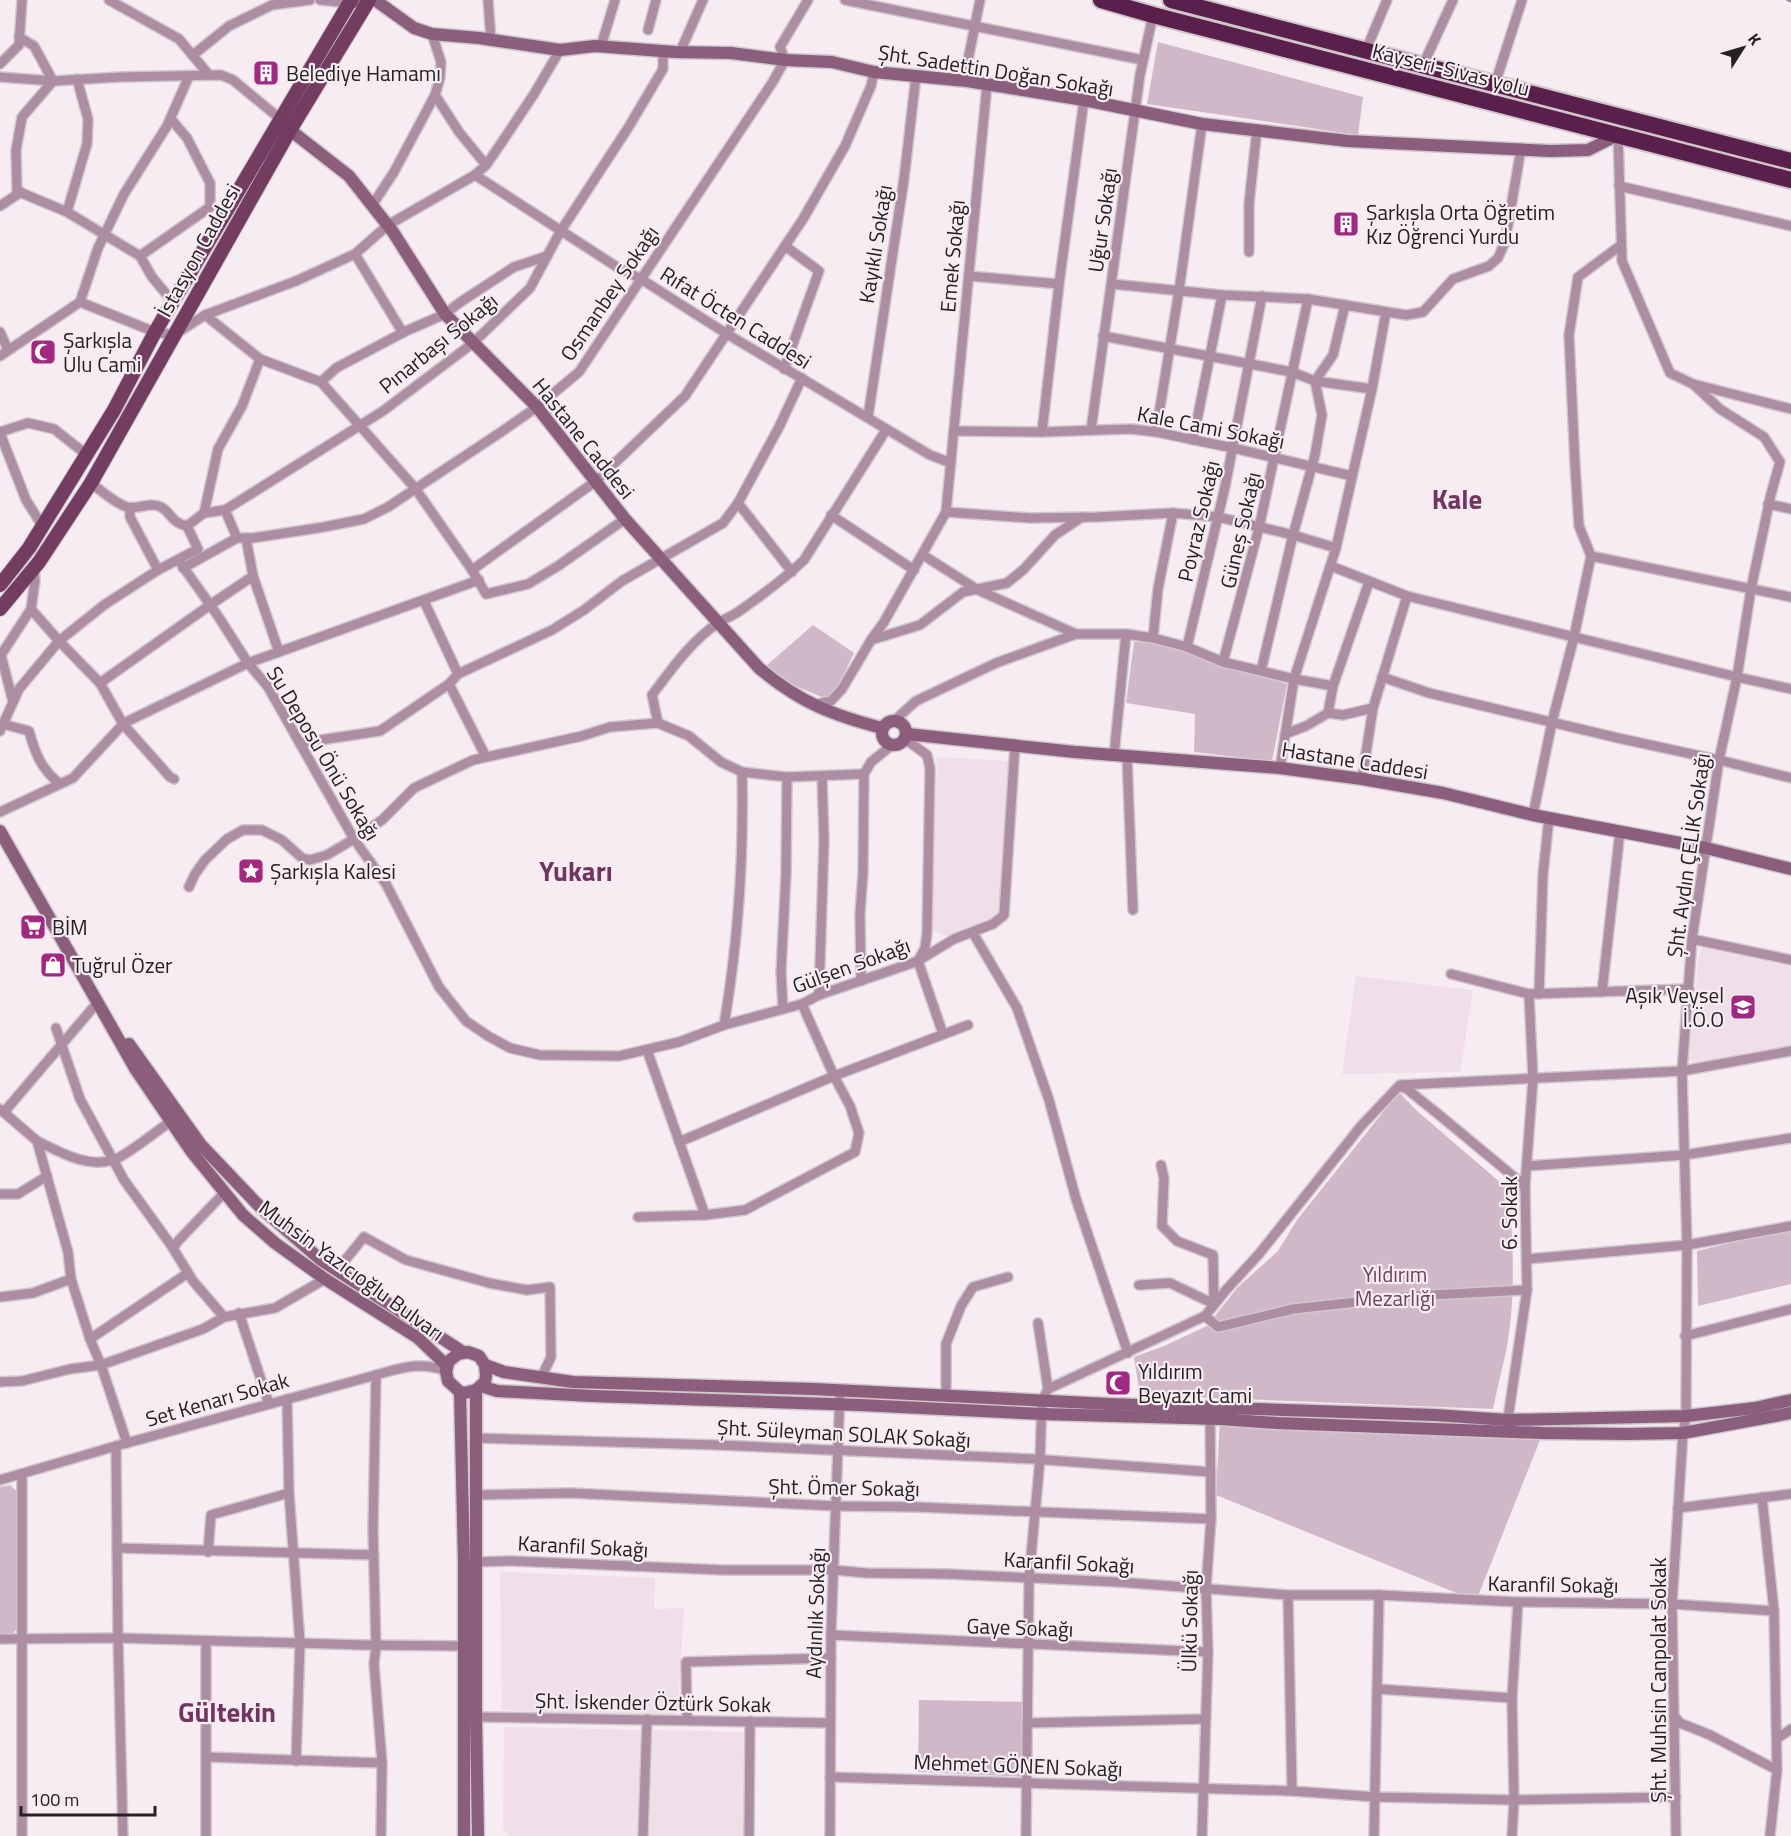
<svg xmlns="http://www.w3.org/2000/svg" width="1791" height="1836" font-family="'Titillium Web',sans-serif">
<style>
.built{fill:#f0dee9}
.green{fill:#d1b8c8}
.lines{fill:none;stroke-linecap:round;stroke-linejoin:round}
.stream{stroke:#a5879a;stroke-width:3}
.street-casing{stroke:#d0c7cd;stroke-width:12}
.secondary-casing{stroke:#d0c7cd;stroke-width:15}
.primary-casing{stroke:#d0c7cd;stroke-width:16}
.highway-casing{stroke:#d0c7cd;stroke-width:20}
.street{stroke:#ad8da2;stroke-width:9}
.secondary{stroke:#8b5f7c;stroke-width:12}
.primary{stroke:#723d61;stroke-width:14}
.highway{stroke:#5b1f4b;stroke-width:16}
.labels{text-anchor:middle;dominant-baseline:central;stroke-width:4.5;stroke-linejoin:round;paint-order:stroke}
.street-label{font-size:21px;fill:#252123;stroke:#f6ecf2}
.poi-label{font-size:21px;fill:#252123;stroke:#f6ecf2;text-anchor:start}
.park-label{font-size:21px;fill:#6f4260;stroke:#f6ecf2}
.district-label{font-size:27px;font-weight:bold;fill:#71355f;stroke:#f6ecf2}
</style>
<rect width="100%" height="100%" fill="#f6ecf2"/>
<g class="built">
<polygon points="937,757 1010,761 999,919 954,939 931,930"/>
<polygon points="1703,947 1791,967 1791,1046 1695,1063 1689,1059 1699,954"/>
<polygon points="1356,976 1473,990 1460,1072 1342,1074"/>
<polygon points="500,1572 655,1578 654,1609 684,1608 677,1720 502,1710"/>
<polygon points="504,1727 640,1730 637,1836 510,1836 503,1829"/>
<polygon points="653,1730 743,1732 744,1836 649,1836"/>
</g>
<g class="green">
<polygon points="1158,42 1363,97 1358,135 1147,104"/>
<polygon points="813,625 854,653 831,701 784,681 766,666"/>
<polygon points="1134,642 1146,642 1181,649 1207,662 1287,684 1272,761 1194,752 1195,714 1126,703"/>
<path d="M1399,1092L1416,1110L1509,1190C1513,1241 1516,1295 1507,1346C1503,1367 1497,1388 1493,1409L1140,1395L1134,1357L1164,1346L1207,1326L1237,1288L1278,1251L1297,1220Z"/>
<polygon points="1791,1228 1791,1284 1698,1306 1697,1251"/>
<polygon points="1220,1419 1540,1440 1476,1601 1216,1495"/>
<polygon points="10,1485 18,1492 17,1629 13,1633 0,1633 0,1487"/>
<polygon points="919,1700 1028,1702 1027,1777 918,1772"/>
</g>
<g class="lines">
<polyline class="stream" points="1788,0 1791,1"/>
<defs>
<g id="street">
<polyline points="109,0 179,39 209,75"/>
<polyline points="320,0 349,3"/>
<polyline points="488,0 491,40"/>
<polyline points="845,0 1143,60"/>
<polyline points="648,30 656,0"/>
<polyline points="19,37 34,46 53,81 22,117 16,150 17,191 67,212 140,256 210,207 210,183 187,138 171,119"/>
<polyline points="601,46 615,0"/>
<polyline points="1366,50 1387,0"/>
<polyline points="680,52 703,0"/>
<polyline points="193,55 229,26 272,5 310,0"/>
<polyline points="0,64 19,45 22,0"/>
<polyline points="1423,65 1453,0"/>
<polyline points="0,77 53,81 121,77 221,75 233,80 284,122"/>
<polyline points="967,81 967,65 980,0"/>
<polyline points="1495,84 1522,0"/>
<polyline points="435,95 459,132 486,165"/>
<polyline points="1618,135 1622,261 1670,373 1693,384 1791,409"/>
<polyline points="475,175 617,267 641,279 727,334 930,455 951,463"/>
<polyline points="1619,186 1791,226"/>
<polyline points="373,204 394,172 435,95 440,78 441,62 432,34"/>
<polyline points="0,206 21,192"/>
<polyline points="67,212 87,144 88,119 77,79"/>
<polyline points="1249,252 1249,204 1257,129"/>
<polyline points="355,254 403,333"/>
<polyline points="140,256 152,277 173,302"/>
<polyline points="969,276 1059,284"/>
<polyline points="1112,284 1222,295 1308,299 1406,315 1423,312 1453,279 1489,266 1498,258 1505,242 1521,149"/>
<polyline points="80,302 155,332 174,335 205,315 296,281 355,254 388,225 475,175 486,165 500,145 534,94 560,50"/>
<polyline points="205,315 260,359 321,382 415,488 472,570 486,594 528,584 558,566 625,519"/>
<polyline points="0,332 8,350"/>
<polyline points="1103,336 1292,372 1315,381 1372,389"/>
<polyline points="0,356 80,302 98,248 124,194 167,126 189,76"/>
<polyline points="784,369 819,271 785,246"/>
<polyline points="321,382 336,368 406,331 445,314 459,303 514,267 547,256"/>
<polyline points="868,417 904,179 916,76"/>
<polyline points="1091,430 1140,75 1153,15"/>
<polyline points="954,431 1042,432 1131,429 1156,432 1233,448 1352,476"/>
<polyline points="0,432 28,423 54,429 87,455"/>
<polyline points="1042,432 1059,284 1084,100"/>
<polyline points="1156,432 1179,291 1202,124"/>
<polyline points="0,433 26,500 43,527"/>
<polyline points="1193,440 1222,295"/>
<path d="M91,483C102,491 114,503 127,507C138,510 150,501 161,507C172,513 170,522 187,526L204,513L225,510L237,538L183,568"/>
<polyline points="738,503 792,572"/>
<polyline points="1768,504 1791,509"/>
<polyline points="130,508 130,517 158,570"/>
<polyline points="225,510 383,411 473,343 530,288 560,232 628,128 663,69 663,51"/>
<polyline points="946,512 1030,518 1097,517 1173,513 1218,517 1293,535 1336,548"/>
<polyline points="204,513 218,449 242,406 260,359"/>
<polyline points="831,515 914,570"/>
<polyline points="237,538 253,538 324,527 364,519 388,507 501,432 537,407 579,372 772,83 785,60 780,47 808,0"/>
<polyline points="923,555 978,590 1076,634"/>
<polyline points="1591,556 1791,597"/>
<polyline points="179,561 218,616 248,663 268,687 354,839 386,884 439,987 466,1021 488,1036 510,1048 540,1055 619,1056 679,1042 724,1025 802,1004 819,995 918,961 954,939 993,924 1004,915 1015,745"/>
<polyline points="1331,566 1407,596 1737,677 1791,689"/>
<polyline points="472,570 596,481 685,396 803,219 845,146 871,86 874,72"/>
<polyline points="253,576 279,652"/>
<polyline points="31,609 59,641 100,683 210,605 253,576 246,538"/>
<polyline points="1153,638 1158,589 1173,513"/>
<polyline points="871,640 920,625 963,592 1007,583 1024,569 1055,535 1082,517"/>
<polyline points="1187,647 1225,487 1262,296"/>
<polyline points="1223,662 1259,528 1308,299"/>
<polyline points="1261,671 1293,535 1315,455 1322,415 1315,381 1333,355 1345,305"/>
<polyline points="458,674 552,630 584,610 622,581 723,523 738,503 779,427 802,378"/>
<polyline points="1382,677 1429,693 1618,738 1719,760 1791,778"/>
<polyline points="100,683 123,724 170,777 174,779"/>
<polyline points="449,684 486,757"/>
<polyline points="13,702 1,655 31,609 35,581 34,569"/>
<polyline points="813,705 831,701 842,689 871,640 884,622 946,512 987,85"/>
<polyline points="1328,713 1343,715 1373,708"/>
<polyline points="895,720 916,701 996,663 1076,634 1126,634 1153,638 1187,647 1223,662 1294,679 1333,686"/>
<path d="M658,723L652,695C671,670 691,641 718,623C724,619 732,616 738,612C761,596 784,579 804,560L886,430"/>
<path d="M3,724L29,731C35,753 41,769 60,784"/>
<polyline points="0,731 19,689 59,641 104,605 158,570 198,549 187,526"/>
<polyline points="1285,734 1306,726 1328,713 1333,686 1369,582"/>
<polyline points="905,739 927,755 930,768 927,933 925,948 918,961 943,1034"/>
<polyline points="300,743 380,731 449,684 458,674 424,601"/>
<polyline points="1114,755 1126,634"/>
<polyline points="1127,756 1133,910"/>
<polyline points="1280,768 1294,679 1336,548 1372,389 1386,312"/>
<polyline points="1362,779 1373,708 1407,596"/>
<polyline points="0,812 73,778 124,723 248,663 479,580"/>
<polyline points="1533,815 1552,722 1574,637 1591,556 1579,526 1575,465 1569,335 1578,277 1621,245"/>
<polyline points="189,887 195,874 205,860 227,839 243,830 262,830 282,840 302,858 310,860 327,855 354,839 382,820 414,788 473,760 582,736 610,727 658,723 689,736 721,762 742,772 787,777 864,774"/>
<polyline points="973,933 1017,1008 1049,1100 1076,1199 1128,1353"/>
<polyline points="1692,939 1791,960"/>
<polyline points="1451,974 1529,994 1689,989"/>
<polyline points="861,981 860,914 863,873 864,774 871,762 892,745"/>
<polyline points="1602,992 1620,831"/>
<polyline points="1539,994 1543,874 1549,818"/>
<polyline points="819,995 824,840 822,776"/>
<polyline points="783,1009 781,972 786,874 787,777"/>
<path d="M724,1025C738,942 744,857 742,772"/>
<polyline points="56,1028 80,1099 124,1180 171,1245 193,1281 224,1317"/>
<polyline points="1400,1085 1682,1071 1791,1051"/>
<polyline points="0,1109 37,1141 68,1252 71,1279 90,1339 101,1365 127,1443"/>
<polyline points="5,1111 97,1003"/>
<path d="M37,1141C60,1152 86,1168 113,1160C125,1157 158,1130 171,1121"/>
<polyline points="679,1142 834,1076 968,1025"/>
<polyline points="1527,1166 1684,1155 1791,1138"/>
<polyline points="0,1194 18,1194 47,1176"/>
<polyline points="705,1215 745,1210 855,1152 859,1133 850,1106 834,1076 802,1004"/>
<polyline points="638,1217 705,1215 647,1050"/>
<polyline points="173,1248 179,1240 225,1192"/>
<polyline points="1527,1259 1687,1245 1791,1226"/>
<polyline points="337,1270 364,1237 406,1260 489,1283 527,1290 550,1287 551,1357 541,1378"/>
<polyline points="1139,1285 1170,1283 1214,1304 1213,1255 1177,1241 1162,1226 1164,1178 1161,1165"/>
<polyline points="0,1297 33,1293 71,1279"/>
<polyline points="239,1313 269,1404"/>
<polyline points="1205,1316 1218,1327 1293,1309 1412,1296 1527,1290"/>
<polyline points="1038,1323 1048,1389"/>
<polyline points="1685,1336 1791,1309"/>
<polyline points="90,1339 188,1273"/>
<polyline points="376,1375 373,1530 376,1646 374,1664 382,1763 381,1836"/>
<polyline points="0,1382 22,1381 70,1369 101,1365 203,1329 224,1317 275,1308 325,1279"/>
<polyline points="946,1396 946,1344 961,1306 973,1287 1008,1277"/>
<polyline points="287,1399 289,1493 300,1643 296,1761"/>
<polyline points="1507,1425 1527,1290 1525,1186 1533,1079 1529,994"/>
<polyline points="475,1438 717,1445 1033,1459 1211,1472"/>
<polyline points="116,1446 118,1638 123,1836"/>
<polyline points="22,1475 22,1836"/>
<path d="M0,1480L116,1446L376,1375C401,1368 420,1361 446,1371"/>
<polyline points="476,1495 570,1493 836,1506 916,1507 1211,1519"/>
<polyline points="1762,1497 1774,1611"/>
<polyline points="1678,1508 1791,1494"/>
<polyline points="117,1548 374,1555"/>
<polyline points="208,1552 211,1515 289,1493"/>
<polyline points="472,1562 513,1561 723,1570 834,1570 866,1573 947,1574 1118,1582 1288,1595 1379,1595 1518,1602 1672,1604 1774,1611 1777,1770"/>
<polyline points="1288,1595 1292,1791"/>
<polyline points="831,1635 1208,1652"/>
<polyline points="0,1639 118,1638 364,1645 464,1646"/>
<polyline points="1378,1689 1512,1698"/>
<polyline points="1674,1716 1680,1723 1710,1735 1777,1770 1770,1836"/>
<polyline points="476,1717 829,1723"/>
<polyline points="687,1720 686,1662 831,1658"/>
<polyline points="1027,1723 1205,1719"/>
<polyline points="1778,1738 1791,1729"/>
<polyline points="206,1757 382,1763"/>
<polyline points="830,1777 1292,1791 1376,1797 1514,1800 1676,1797"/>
<polyline points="206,1836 206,1641"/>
<polyline points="643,1836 647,1719"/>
<polyline points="749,1836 750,1721"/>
<polyline points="830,1836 831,1635 840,1391"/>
<polyline points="1026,1836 1029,1578 1040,1459 1042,1401 1048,1389 1205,1316 1226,1290 1259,1254 1361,1126 1399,1086 1407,1089 1438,1114 1525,1186"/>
<polyline points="1202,1836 1208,1652 1206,1588 1211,1519 1210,1413"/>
<polyline points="1374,1836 1379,1595"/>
<polyline points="1512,1836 1514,1800 1512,1698 1518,1602"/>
<polyline points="1676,1836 1672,1604 1683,1433 1686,1416 1687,1245 1682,1071 1692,939 1719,760 1737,677 1751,589 1771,494 1780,462 1764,437 1720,409 1693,384"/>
</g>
<g id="secondary">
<polyline points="375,0 414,28 432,34 479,38 560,50 595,46 675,52 731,53 785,60 832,62 874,72 967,81 1084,100 1202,124 1348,141 1550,151 1588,150 1618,135"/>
<polyline points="349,3 361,0"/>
<path d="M290,130L349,176L393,232L445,314L537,407L625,519L759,668C799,702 832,715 882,728"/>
<circle cx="894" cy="733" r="12"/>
<polyline points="907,734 1075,752 1280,768 1362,779 1443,793 1533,815 1706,848 1791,869"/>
<polyline points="0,831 136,1070 191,1151 243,1215 275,1243 325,1279 418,1338 447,1366"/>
<polyline points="129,1044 201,1145 262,1209 321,1260 463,1352"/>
<polyline points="485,1365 486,1376 485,1382 476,1390 465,1393 460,1392 448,1381 446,1371 449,1361 458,1354 468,1352 479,1356 485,1365 504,1372 573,1382 814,1389 1109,1404 1435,1415 1508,1420 1686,1416 1755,1408 1791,1400"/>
<polyline points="481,1386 497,1391 592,1396 860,1405 1043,1414 1220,1419 1277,1423 1542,1433 1627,1434 1683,1433 1791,1413"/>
<polyline points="476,1390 476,1717 478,1836"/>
<polyline points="460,1392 464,1563 464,1836"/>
</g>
<g id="primary">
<polyline points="0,585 29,548 114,410 155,332 351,0"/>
<polyline points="0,609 39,562 91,483 290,130 369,0"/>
</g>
<g id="highway">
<polyline points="1101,0 1153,15 1791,180"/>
<polyline points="1171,0 1791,161"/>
</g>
</defs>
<use href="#street" class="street-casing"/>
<use href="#secondary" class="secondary-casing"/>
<use href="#primary" class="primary-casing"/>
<use href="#highway" class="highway-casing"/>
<use href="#street" class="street"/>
<use href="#secondary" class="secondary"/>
<use href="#primary" class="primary"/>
<use href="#highway" class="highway"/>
</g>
<defs>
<symbol id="building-square" viewBox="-11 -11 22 22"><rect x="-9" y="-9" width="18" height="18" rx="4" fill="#a02982" stroke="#f6ecf2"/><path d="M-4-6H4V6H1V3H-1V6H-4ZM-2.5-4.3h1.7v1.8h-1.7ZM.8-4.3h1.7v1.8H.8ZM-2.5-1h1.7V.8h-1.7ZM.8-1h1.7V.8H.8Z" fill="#fff"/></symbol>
<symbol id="mosque-square" viewBox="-11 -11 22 22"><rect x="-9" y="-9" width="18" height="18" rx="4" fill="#a02982" stroke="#f6ecf2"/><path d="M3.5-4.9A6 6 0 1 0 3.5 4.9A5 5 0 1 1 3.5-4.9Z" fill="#fff"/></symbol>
<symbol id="sight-square" viewBox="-11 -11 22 22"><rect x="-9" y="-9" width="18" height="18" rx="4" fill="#a02982" stroke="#f6ecf2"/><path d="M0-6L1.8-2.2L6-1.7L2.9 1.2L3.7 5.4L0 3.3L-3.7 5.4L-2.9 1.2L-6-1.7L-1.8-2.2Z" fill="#fff"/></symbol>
<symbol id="supermarket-square" viewBox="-11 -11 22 22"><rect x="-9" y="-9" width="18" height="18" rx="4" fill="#a02982" stroke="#f6ecf2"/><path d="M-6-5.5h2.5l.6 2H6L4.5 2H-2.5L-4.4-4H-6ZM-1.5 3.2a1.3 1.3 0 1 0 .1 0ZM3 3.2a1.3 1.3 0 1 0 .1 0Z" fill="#fff"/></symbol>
<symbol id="shop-square" viewBox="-11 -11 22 22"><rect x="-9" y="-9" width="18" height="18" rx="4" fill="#a02982" stroke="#f6ecf2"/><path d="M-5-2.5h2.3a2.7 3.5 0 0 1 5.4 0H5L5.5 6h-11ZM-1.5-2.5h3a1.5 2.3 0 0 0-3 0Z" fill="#fff"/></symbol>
<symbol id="school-square" viewBox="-11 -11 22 22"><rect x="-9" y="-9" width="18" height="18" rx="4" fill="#a02982" stroke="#f6ecf2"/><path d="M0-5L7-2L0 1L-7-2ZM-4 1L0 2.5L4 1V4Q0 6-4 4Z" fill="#fff"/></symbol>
</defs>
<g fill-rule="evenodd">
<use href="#building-square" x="251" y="58" width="30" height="30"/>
<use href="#building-square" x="1331" y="209" width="30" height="30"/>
<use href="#mosque-square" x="28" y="337" width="30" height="30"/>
<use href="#sight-square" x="236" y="856" width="30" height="30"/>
<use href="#supermarket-square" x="18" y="912" width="30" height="30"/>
<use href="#shop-square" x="38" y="950" width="30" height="30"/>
<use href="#school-square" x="1728" y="992" width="30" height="30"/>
<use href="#mosque-square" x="1103" y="1368" width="30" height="30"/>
</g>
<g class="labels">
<g class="street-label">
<text transform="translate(1451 69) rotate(14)">Kayseri-Sivas yolu</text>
<text transform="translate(996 70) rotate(9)">Şht. Sadettin Doğan Sokağı</text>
<text transform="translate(1102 220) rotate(-82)">Uğur Sokağı</text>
<text transform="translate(875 244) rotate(-81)">Kayıklı Sokağı</text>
<text transform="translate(198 250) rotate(-61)">İstasyon Caddesi</text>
<text transform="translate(952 256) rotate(-85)">Emek Sokağı</text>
<text transform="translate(609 293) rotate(-56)">Osmanbey Sokağı</text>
<text transform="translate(736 317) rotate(32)">Rıfat Öcten Caddesi</text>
<text transform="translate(438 343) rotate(-39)">Pınarbaşı Sokağı</text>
<text transform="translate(1211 427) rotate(11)">Kale Cami Sokağı</text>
<text transform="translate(584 438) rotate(51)">Hastane Caddesi</text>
<text transform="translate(1198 521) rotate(-77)">Poyraz Sokağı</text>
<text transform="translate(1240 530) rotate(-77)">Güneş Sokağı</text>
<text transform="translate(324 753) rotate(59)">Su Deposu Önü Sokağı</text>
<text transform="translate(1355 760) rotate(9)">Hastane Caddesi</text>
<text transform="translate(1688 855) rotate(-82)">Şht. Aydın ÇELİK Sokağı</text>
<text transform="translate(851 965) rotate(-20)">Gülşen Sokağı</text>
<text transform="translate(1509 1213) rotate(-90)">6. Sokak</text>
<text transform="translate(352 1270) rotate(36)">Muhsin Yazıcıoğlu Bulvarı</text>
<text transform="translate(217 1399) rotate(-16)">Set Kenarı Sokak</text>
<text transform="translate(844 1433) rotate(3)">Şht. Süleyman SOLAK Sokağı</text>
<text transform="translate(844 1487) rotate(1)">Şht. Ömer Sokağı</text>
<text transform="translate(583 1546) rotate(3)">Karanfil Sokağı</text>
<text transform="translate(1069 1562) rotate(3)">Karanfil Sokağı</text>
<text transform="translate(1553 1584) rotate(1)">Karanfil Sokağı</text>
<text transform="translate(815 1613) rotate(-88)">Aydınlık Sokağı</text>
<text transform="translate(1189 1621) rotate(-89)">Ülkü Sokağı</text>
<text transform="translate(1020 1627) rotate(2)">Gaye Sokağı</text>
<text transform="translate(1658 1680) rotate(-90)">Şht. Muhsin Canpolat Sokak</text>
<text transform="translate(653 1702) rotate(1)">Şht. İskender Öztürk Sokak</text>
<text transform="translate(1018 1765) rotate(2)">Mehmet GÖNEN Sokağı</text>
</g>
<g class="poi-label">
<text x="286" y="73">Belediye Hamamı</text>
<text x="1366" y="212">Şarkışla Orta Öğretim<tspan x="1366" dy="24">Kız Öğrenci Yurdu</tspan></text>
<text x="63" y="340">Şarkışla<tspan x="63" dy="24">Ulu Cami</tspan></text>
<text x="270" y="871">Şarkışla Kalesi</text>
<text x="52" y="927">BİM</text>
<text x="72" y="965">Tuğrul Özer</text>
<text x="1724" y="995" text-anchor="end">Aşık Veysel<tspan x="1724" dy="24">İ.Ö.O</tspan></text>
<text x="1138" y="1371">Yıldırım<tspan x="1138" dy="24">Beyazıt Cami</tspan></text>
</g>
<g class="park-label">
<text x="1395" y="1274">Yıldırım<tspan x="1395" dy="24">Mezarlığı</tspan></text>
</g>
<g class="district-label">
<text x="1457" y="498">Kale</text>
<text x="576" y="870">Yukarı</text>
<text x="227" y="1711">Gültekin</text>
</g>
</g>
<g transform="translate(1743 48) rotate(53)" stroke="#f6ecf2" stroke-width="4.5" paint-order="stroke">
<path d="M0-4.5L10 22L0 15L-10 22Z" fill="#252123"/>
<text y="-9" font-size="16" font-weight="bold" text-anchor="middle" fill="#252123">K</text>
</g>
<path d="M21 1806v9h134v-9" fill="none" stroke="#252123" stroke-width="3"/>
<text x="30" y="1806" font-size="18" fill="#252123" stroke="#f6ecf2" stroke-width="4.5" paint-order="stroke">100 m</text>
</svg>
